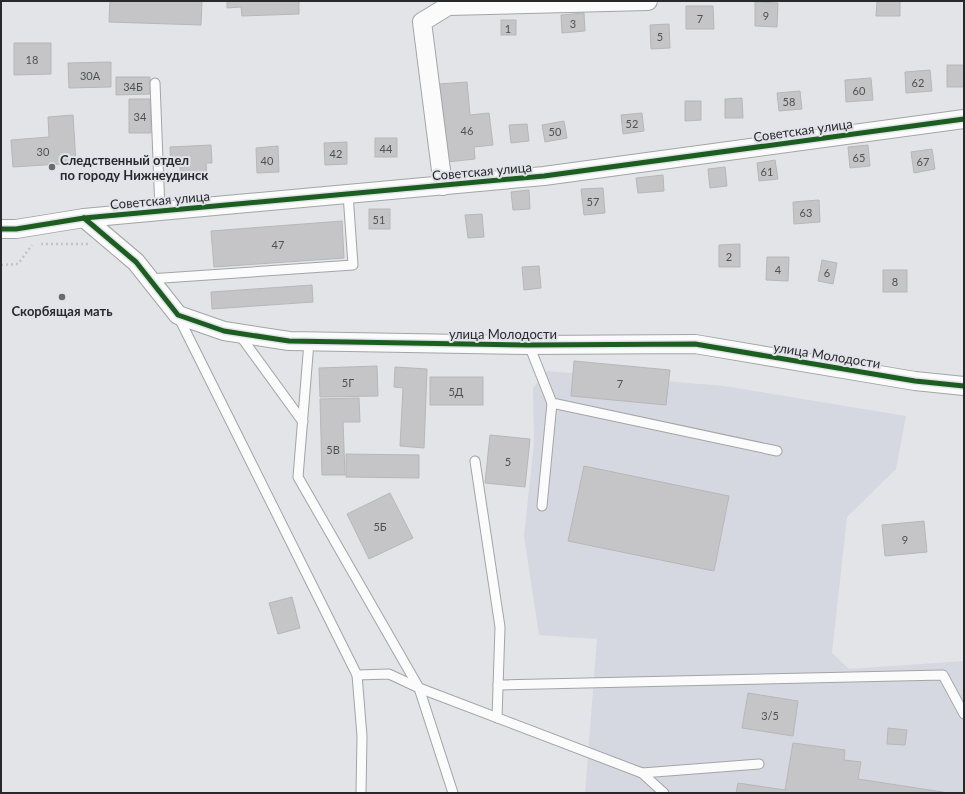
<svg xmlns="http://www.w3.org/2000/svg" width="965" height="794" font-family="Lato,sans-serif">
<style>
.built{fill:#d6d8e1}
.building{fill:#c5c5c8;stroke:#b7b7ba}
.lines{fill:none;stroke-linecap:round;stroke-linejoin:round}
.service-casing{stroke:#a3a4a6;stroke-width:11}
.minor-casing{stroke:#a3a4a6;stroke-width:20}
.path{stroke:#c3c3c5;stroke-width:2.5;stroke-dasharray:2 3;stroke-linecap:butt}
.service{stroke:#fbfbfb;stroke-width:9}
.minor{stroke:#fbfbfb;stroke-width:18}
.cycleway-casing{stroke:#e1e3e9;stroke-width:8}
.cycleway{stroke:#1b5e20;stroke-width:5}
.poi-dot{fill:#696a6d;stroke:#e1e3e9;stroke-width:1.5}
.labels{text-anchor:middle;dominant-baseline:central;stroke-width:4;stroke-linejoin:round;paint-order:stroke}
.number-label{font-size:11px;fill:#4f5052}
.street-label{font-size:13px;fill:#28292b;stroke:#e1e3e9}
.poi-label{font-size:13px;font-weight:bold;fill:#28292b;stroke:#e1e3e9;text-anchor:start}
</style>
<rect width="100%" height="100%" fill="#e3e4e7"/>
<polygon class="built" points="547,371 724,386 906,416 896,469 847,517 832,653 849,669 964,661 964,793 585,793 597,639 539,635 524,536 534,443 533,388"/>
<g class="building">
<polygon points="110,1 202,1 201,25 109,22"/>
<polygon points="227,1 299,1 299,14 242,16 241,7 227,8"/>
<polygon points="877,1 900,1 900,16 876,16"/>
<polygon points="755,2 778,3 777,27 755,26"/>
<polygon points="686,6 713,6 714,29 686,29"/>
<polygon points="584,13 585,31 562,33 561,15"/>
<rect x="501" y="20" width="15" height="15"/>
<polygon points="669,24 670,48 651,49 650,25"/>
<polygon points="14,43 51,43 51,74 14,75"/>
<polygon points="111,62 111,87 69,88 68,63"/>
<rect x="947" y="65" width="17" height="22"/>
<polygon points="930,70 932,91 906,93 905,72"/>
<polygon points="116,77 150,77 150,94 116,95"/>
<polygon points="871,78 873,100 846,102 845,80"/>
<polygon points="467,82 470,115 489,113 493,145 474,147 475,159 447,162 439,84"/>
<polygon points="800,91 802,109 779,111 777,93"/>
<polygon points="742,98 743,118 725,118 725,99"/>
<polygon points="129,99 150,99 151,133 129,133"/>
<polygon points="685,101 701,101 701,120 685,121"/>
<polygon points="642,113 644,131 623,134 621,115"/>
<polygon points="73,115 76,163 13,167 11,140 49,137 48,117"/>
<polygon points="564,121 567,138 545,142 542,125"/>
<polygon points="527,124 529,141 511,143 509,125"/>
<rect x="375" y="138" width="22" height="19"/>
<polygon points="347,142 347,164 325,165 324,143"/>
<polygon points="211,145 212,163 206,163 207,178 181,179 180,166 171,166 170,147"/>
<polygon points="868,145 870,166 850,168 848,147"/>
<polygon points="278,146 279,172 257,173 256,148"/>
<polygon points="932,149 935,169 914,173 911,152"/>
<polygon points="775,160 778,179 759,181 757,163"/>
<polygon points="725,167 727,186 710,188 708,169"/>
<polygon points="663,175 664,191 638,193 636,178"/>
<polygon points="603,188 605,213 584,215 581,189"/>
<polygon points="529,190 530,209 513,210 511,192"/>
<polygon points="819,200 820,222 794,224 793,202"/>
<rect x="369" y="209" width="21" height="20"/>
<polygon points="482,214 484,237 468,238 465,215"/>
<polygon points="342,221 344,258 214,267 211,231"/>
<polygon points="740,244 740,267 719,267 719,245"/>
<polygon points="767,257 789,257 788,281 766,280"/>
<polygon points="822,260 837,263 833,284 818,281"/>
<polygon points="539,266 541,288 524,290 522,267"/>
<rect x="883" y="270" width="24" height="22"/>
<polygon points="312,285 313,302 212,309 211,292"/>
<polygon points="574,361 670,370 666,405 571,396"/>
<polygon points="377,366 378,396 320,397 319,368"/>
<polygon points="395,367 427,369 424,448 400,446 403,388 394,387"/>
<rect x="430" y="377" width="53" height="28"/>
<polygon points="359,398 360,422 343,422 345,475 322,475 320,399"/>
<polygon points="490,435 530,439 525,487 485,483"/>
<polygon points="346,454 419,455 419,478 346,477"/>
<polygon points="584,466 729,496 714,571 568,541"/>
<polygon points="390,493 413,538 369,559 347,514"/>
<polygon points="924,521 927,552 885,556 882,525"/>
<polygon points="292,597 300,628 278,634 269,603"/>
<polygon points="748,693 798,701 793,736 742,728"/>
<polygon points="888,728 907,730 905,745 887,744"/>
<polygon points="793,743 845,750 844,760 861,762 858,779 949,793 736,793 738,783 785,790"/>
</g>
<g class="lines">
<defs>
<g id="service">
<polyline points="155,83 160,211"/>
<polyline points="149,279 353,265 348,194"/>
<polyline points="178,316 357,675 362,736 361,793"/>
<polyline points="239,334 303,422"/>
<polyline points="309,342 298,477 419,688 453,793"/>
<polyline points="529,345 552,403 777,451"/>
<polyline points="475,461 500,627 497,718"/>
<polyline points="542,506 552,403"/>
<polyline points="357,675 389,674 419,688 642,773 664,793"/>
<polyline points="498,685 943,675 964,714"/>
<polyline points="642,773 759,764"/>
</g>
<g id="minor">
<polyline points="443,186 422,22 448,6 648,1"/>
<polyline points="84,218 136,262 178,315 224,331 289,341 529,345 695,344 915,381 964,386"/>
<polyline points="1,229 16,229 84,218 544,176 964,119"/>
</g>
</defs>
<use href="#service" class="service-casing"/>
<use href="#minor" class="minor-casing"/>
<g class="path">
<polyline points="41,244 88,244"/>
<polyline points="1,265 18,264 32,245"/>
</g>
<use href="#service" class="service"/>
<use href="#minor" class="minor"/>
<defs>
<g id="cycleway">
<polyline points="84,218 136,262 178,315 224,331 289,341 529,345 695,344 915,381 964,386"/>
<polyline points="1,229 16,229 84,218 544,176 964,119"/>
</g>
</defs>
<use href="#cycleway" class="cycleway-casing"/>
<use href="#cycleway" class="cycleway"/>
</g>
<g class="poi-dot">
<circle cx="52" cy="167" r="4"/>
<circle cx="62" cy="297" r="4"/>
</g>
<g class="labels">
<g class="number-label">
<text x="766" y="15">9</text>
<text x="700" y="18">7</text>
<text x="573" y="23">3</text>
<text x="508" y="28">1</text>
<text x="660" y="36">5</text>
<text x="32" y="59">18</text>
<text x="90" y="75">30А</text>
<text x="918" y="82">62</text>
<text x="133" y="86">34Б</text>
<text x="859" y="90">60</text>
<text x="789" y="101">58</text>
<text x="140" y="116">34</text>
<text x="632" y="123">52</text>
<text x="467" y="130">46</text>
<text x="555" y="131">50</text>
<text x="386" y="148">44</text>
<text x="43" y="151">30</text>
<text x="336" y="153">42</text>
<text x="859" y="157">65</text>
<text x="267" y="160">40</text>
<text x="923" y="161">67</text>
<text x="767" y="171">61</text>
<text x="593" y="201">57</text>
<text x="806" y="212">63</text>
<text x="379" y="219">51</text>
<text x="278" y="244">47</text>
<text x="729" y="256">2</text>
<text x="778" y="269">4</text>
<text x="827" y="272">6</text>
<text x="895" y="281">8</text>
<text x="348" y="382">5Г</text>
<text x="620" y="383">7</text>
<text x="456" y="391">5Д</text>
<text x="333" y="449">5В</text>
<text x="508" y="461">5</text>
<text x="380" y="526">5Б</text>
<text x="905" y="539">9</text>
<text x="770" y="715">3/5</text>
</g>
<g class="street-label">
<text transform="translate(803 130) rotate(-8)">Советская улица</text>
<text transform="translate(482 171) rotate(-5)">Советская улица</text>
<text transform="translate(160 200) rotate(-5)">Советская улица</text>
<text x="503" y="334">улица Молодости</text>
<text transform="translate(827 355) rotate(9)">улица Молодости</text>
</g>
<g class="poi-label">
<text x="60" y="160">Следственный отдел<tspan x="60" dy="15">по городу Нижнеудинск</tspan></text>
<text x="62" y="311" text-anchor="middle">Скорбящая мать</text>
</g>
</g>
<rect width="965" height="794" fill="none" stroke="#28292b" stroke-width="4"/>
</svg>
